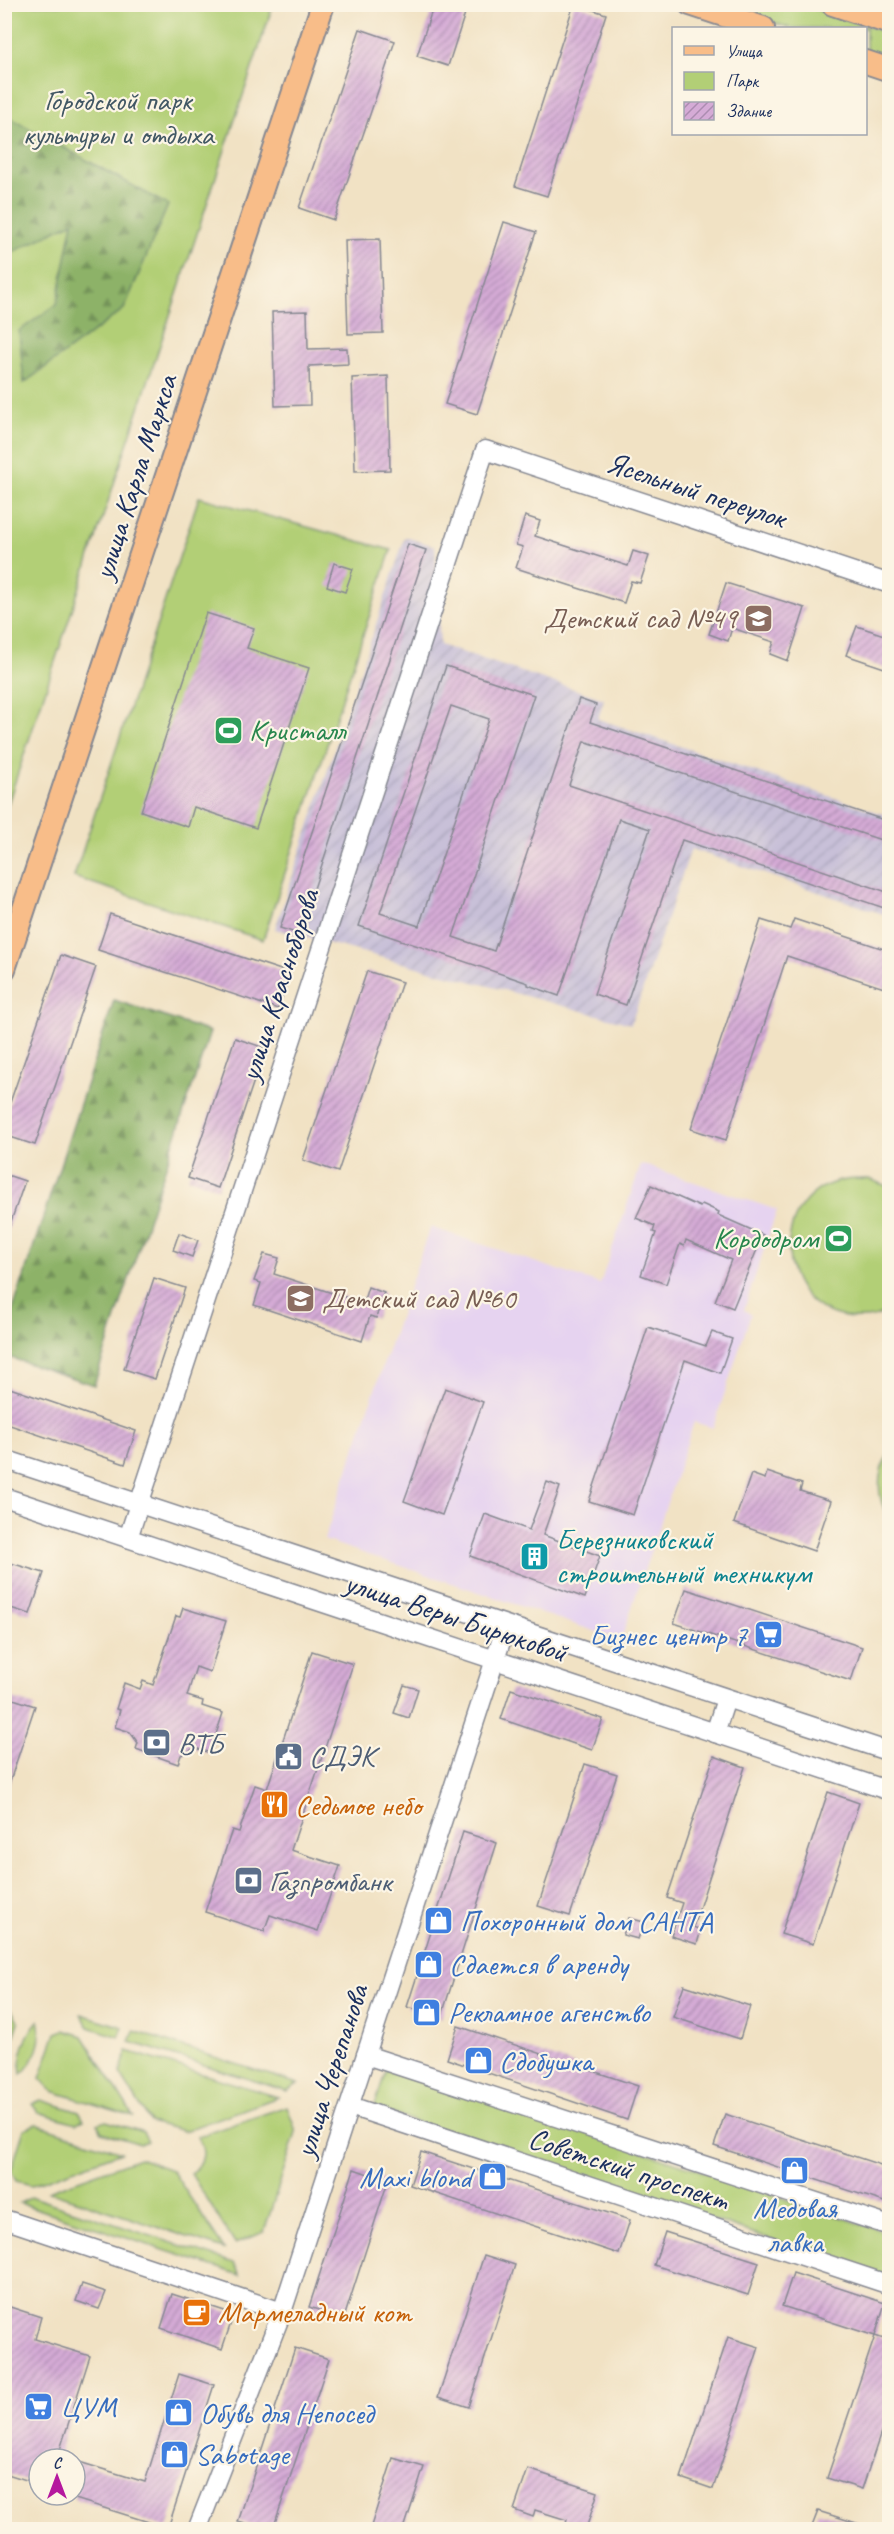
<svg xmlns="http://www.w3.org/2000/svg" width="894" height="2534" font-family="Caveat,sans-serif">
<style>
.built{fill:#e6d3f0}
.industrial{fill:url(#industrial-furrows)}
.green{fill:#b2cf76;stroke:#667f6a;stroke-width:1.5}
.forest{fill:url(#forest-firs);stroke:#547062;stroke-width:1.5}
.building{fill:url(#building-hatch);fill-rule:evenodd}
.lines{fill:none;stroke-linecap:round;stroke-linejoin:round}
.minor-casing{stroke:#868891;stroke-width:21}
.major-casing{stroke:#868891;stroke-width:26}
.minor{stroke:#fff;stroke-width:18}
.major{stroke:#f8bd89;stroke-width:22}
.labels{text-anchor:middle;dominant-baseline:central;stroke-width:4.5;stroke-linejoin:round;paint-order:stroke}
.park-label{font-size:30px;fill:#415764;stroke:#fcf5e5}
.street-label{font-size:30px;fill:#1b2f5e;stroke:#fcf5e5}
.education-label{font-size:30px;fill:#785e54;stroke:#fcf5e5;text-anchor:end}
.leisure-label{font-size:30px;fill:#27864d;stroke:#fcf5e5;text-anchor:start}
.culture-label{font-size:30px;fill:#0d838f;stroke:#fcf5e5;text-anchor:start}
.shop-label{font-size:30px;fill:#366cbe;stroke:#fcf5e5;text-anchor:start}
.service-label{font-size:30px;fill:#4e5e75;stroke:#fcf5e5;text-anchor:start}
.food-label{font-size:30px;fill:#c56008;stroke:#fcf5e5;text-anchor:start}
</style>
<defs>
<pattern id="industrial-furrows" width="10" height="10" patternUnits="userSpaceOnUse" patternTransform="scale(1.5)"><rect width="10" height="10" fill="#c8c0d8"/><path d="M-1 1l2-2M0 10L10 0M9 11l2-2" fill="none" stroke="#aba5bc"/></pattern>
<pattern id="forest-firs" width="22" height="20" patternUnits="userSpaceOnUse" patternTransform="scale(1.5)"><rect width="22" height="20" fill="#8db267"/><path d="M5 1l3.5 6h-7zM16 11l3.5 6h-7z" fill="#729158"/></pattern>
<pattern id="building-hatch" width="6" height="6" patternUnits="userSpaceOnUse" patternTransform="scale(1.5)"><rect width="6" height="6" fill="#d5abd6"/><path d="M-1 1l2-2M0 6l6-6M5 7l2-2" fill="none" stroke="#ac8cb1"/></pattern>
</defs>
<rect width="100%" height="100%" fill="#fcf5e5"/>
<filter id="ink" filterUnits="userSpaceOnUse"><feTurbulence type="fractalNoise" baseFrequency=".0167" numOctaves="2"/><feDisplacementMap in="SourceGraphic" scale="12" xChannelSelector="R" yChannelSelector="G"/><feConvolveMatrix kernelMatrix="1 2 1 2 8 2 1 2 1" color-interpolation-filters="sRGB"/></filter>
<filter id="wash" filterUnits="userSpaceOnUse"><feTurbulence type="fractalNoise" baseFrequency=".008" numOctaves="4" result="noise"/><feDisplacementMap in="SourceGraphic" scale="24" xChannelSelector="R" yChannelSelector="G"/><feGaussianBlur stdDeviation="1.35" result="paint"/><feColorMatrix in="noise" values="0 0 0 0 0 0 0 0 0 0 0 0 0 0 0 0 0 1.4 0 .05"/><feComposite in="paint" operator="in"/></filter>
<g filter="url(#wash)">
<rect width="100%" height="100%" fill="#f1e2c4"/>
<polygon class="built" points="641,1164 777,1210 744,1310 751,1314 713,1428 694,1422 621,1640 324,1540 430,1227 600,1284"/>
<polygon class="industrial" points="405,537 435,546 440,645 604,699 598,719 889,816 889,916 691,849 631,1024 275,929"/>
<g class="green">
<polygon points="5,5 273,5 5,812"/>
<polygon points="718,5 803,5 889,33 889,61 866,53 866,28 790,28"/>
<polygon points="199,497 391,550 263,940 74,877"/>
<path d="M869,1179L889,1187V1310C879,1317 866,1319 854,1318C769,1312 768,1191 846,1180C853,1179 861,1179 869,1179Z"/>
<path d="M889,1454V1517C876,1499 876,1472 889,1454Z"/>
<polygon points="5,2008 12,2011 19,2022 5,2063"/>
<polygon points="81,2014 123,2027 119,2037 89,2027"/>
<path d="M39,2020C44,2038 35,2063 21,2074C18,2055 26,2034 39,2020Z"/>
<polygon points="64,2030 83,2036 133,2116 52,2091 40,2078 56,2033"/>
<polygon points="134,2031 298,2084 287,2091 130,2042"/>
<polygon points="127,2051 278,2097 184,2131 150,2122 120,2073"/>
<polygon points="387,2067 889,2233 889,2278 374,2108"/>
<polygon points="41,2100 79,2112 84,2120 76,2123 38,2112 32,2104"/>
<path d="M287,2106L296,2132L264,2232L235,2244L191,2174C204,2162 207,2152 197,2137Z"/>
<polygon points="106,2121 143,2132 148,2141 140,2144 102,2132 97,2124"/>
<polygon points="36,2124 121,2152 32,2185 16,2181 11,2171 24,2129"/>
<polygon points="139,2158 172,2170 224,2249 48,2191"/>
<polygon points="32,2197 234,2263 240,2275 20,2203"/>
</g>
<g class="forest">
<polygon points="5,115 168,205 124,309 24,383 19,331 57,304 73,222 5,256"/>
<polygon points="114,1000 210,1032 94,1385 5,1356 5,1334"/>
</g>
<g id="blocks">
<g class="building">
<polygon points="434,4 468,4 448,66 417,56"/>
<polygon points="574,4 606,14 547,196 515,186"/>
<polygon points="360,29 395,41 334,220 299,208"/>
<polygon points="504,222 536,232 477,414 445,404"/>
<polygon points="380,239 383,333 348,334 345,240"/>
<polygon points="307,311 308,349 347,348 348,364 309,366 310,405 275,406 272,312"/>
<polygon points="388,376 390,470 355,471 352,378"/>
<polygon points="525,516 540,521 535,536 628,566 633,551 649,556 640,583 631,581 624,603 516,568 523,547 516,545"/>
<polygon points="408,544 426,550 299,934 280,928"/>
<polygon points="334,563 353,569 345,592 327,586"/>
<polygon points="726,583 805,608 788,661 770,654 774,642 732,628 728,641 709,634"/>
<polygon points="206,613 254,628 247,648 309,668 256,828 194,807 188,827 141,811"/>
<polygon points="857,626 890,637 890,670 846,655"/>
<path d="M446,666L534,695L453,937L494,951L579,699L596,705L590,722L890,822V843L584,741L569,785L890,893V910L682,840L626,1005L594,994L650,829L619,819L559,996L528,985V983L359,926ZM451,706L489,719L419,926L380,913Z"/>
<polygon points="110,914 290,973 278,1009 98,950"/>
<polygon points="794,919 890,951 890,990 787,956 726,1140 691,1129 761,920 790,929"/>
<polygon points="61,955 96,967 35,1145 4,1135 4,1120"/>
<polygon points="367,971 402,982 338,1172 303,1160"/>
<polygon points="235,1038 265,1048 218,1188 188,1178"/>
<polygon points="4,1174 25,1181 7,1233 4,1233"/>
<polygon points="651,1185 700,1207 702,1204 719,1212 718,1215 763,1235 733,1308 715,1301 731,1260 686,1240 684,1246 680,1244 666,1284 641,1275 656,1233 653,1232 655,1226 636,1218"/>
<polygon points="179,1233 198,1240 192,1257 173,1250"/>
<polygon points="264,1254 279,1258 274,1274 363,1303 368,1287 384,1293 376,1318 370,1316 362,1341 254,1305 261,1283 254,1281"/>
<polygon points="154,1278 185,1288 155,1379 124,1369"/>
<polygon points="648,1327 706,1346 712,1332 732,1339 720,1373 685,1360 633,1515 589,1501"/>
<polygon points="4,1386 136,1431 125,1464 4,1423"/>
<polygon points="445,1388 483,1402 442,1515 404,1501"/>
<polygon points="767,1472 802,1484 800,1491 831,1501 814,1551 734,1523 751,1474 765,1479"/>
<polygon points="547,1482 560,1487 543,1535 600,1556 585,1598 470,1556 485,1514 529,1530"/>
<polygon points="4,1561 44,1573 30,1614 4,1606"/>
<polygon points="686,1589 862,1647 851,1681 674,1623"/>
<polygon points="183,1608 226,1621 210,1672 196,1667 187,1696 203,1701 202,1706 223,1713 210,1753 195,1748 181,1755 178,1764 136,1749 138,1743 130,1732 115,1727 120,1710 116,1709 124,1683 140,1689 143,1681 153,1685 176,1616 180,1617"/>
<polygon points="312,1651 353,1664 291,1850 340,1866 318,1931 270,1915 264,1931 205,1912 232,1830 239,1832 255,1785 267,1789"/>
<polygon points="404,1685 418,1689 409,1718 394,1713"/>
<polygon points="511,1689 603,1719 592,1750 501,1719"/>
<polygon points="4,1696 35,1706 7,1790 4,1790"/>
<polygon points="714,1756 745,1767 693,1927 701,1930 697,1944 671,1936 682,1903 667,1898"/>
<polygon points="585,1764 617,1774 570,1916 538,1906"/>
<polygon points="828,1792 859,1803 813,1944 781,1934"/>
<polygon points="463,1832 497,1843 441,2018 407,2007"/>
<polygon points="629,1918 644,1922 638,1939 623,1935"/>
<polygon points="684,1985 750,2006 740,2039 673,2017"/>
<polygon points="458,2026 638,2086 627,2120 447,2059"/>
<polygon points="725,2114 890,2168 890,2204 714,2146"/>
<polygon points="421,2152 630,2220 619,2254 410,2185"/>
<polygon points="354,2169 388,2181 344,2318 309,2307"/>
<polygon points="665,2232 759,2262 748,2295 654,2265"/>
<polygon points="484,2255 515,2265 469,2407 438,2397"/>
<polygon points="793,2273 885,2303 875,2336 782,2306"/>
<polygon points="82,2284 106,2292 99,2309 76,2301"/>
<polygon points="172,2294 234,2314 222,2349 161,2328"/>
<polygon points="4,2305 41,2317 35,2339 90,2356 57,2459 39,2459 39,2484 4,2473"/>
<polygon points="875,2336 890,2341 890,2406 862,2489 827,2478"/>
<polygon points="728,2337 759,2347 713,2489 681,2478"/>
<polygon points="295,2348 329,2359 273,2529 262,2529 238,2522"/>
<polygon points="179,2374 214,2385 168,2528 75,2499 75,2475 79,2462 145,2482"/>
<polygon points="393,2458 424,2467 404,2529 370,2529"/>
<polygon points="528,2469 598,2492 586,2529 565,2527 567,2520 535,2510 533,2517 514,2510"/>
<polygon points="818,2511 866,2526 865,2529 811,2529"/>
</g>
</g>
</g>
<g filter="url(#ink)">
<use href="#blocks" fill-opacity="0" stroke="#868891" stroke-width="1.5"/>
<g class="lines">
<defs>
<g id="minor">
<polyline points="4,1459 890,1752"/>
<polyline points="4,1497 890,1791"/>
<polyline points="128,1538 485,450 890,584"/>
<polyline points="715,1733 726,1699"/>
<polyline points="366,2055 890,2226"/>
<polyline points="350,2106 890,2285"/>
<polyline points="4,2219 282,2312"/>
<polyline points="197,2530 282,2312 506,1626"/>
</g>
<g id="major">
<polyline points="690,4 763,28"/>
<polyline points="833,4 890,23"/>
<polyline points="866,62 890,70"/>
<polyline points="4,969 323,4"/>
</g>
</defs>
<use href="#minor" class="minor-casing"/>
<use href="#major" class="major-casing"/>
<use href="#minor" class="minor"/>
<use href="#major" class="major"/>
</g>
</g>
<defs>
<symbol id="school-square" viewBox="-11 -11 22 22"><rect x="-9" y="-9" width="18" height="18" rx="4" fill="#8d6e63" stroke="#fcf5e5"/><path d="M0-5L7-2L0 1L-7-2ZM-4 1L0 2.5L4 1V4Q0 6-4 4Z" fill="#fff"/></symbol>
<symbol id="stadium-square" viewBox="-11 -11 22 22"><rect x="-9" y="-9" width="18" height="18" rx="4" fill="#2e9e5b" stroke="#fcf5e5"/><path d="M0-5a6.5 5 0 1 0 0 10a6.5 5 0 1 0 0-10ZM-3.5-1.8h7v3.6h-7Z" fill="#fff"/></symbol>
<symbol id="building-square" viewBox="-11 -11 22 22"><rect x="-9" y="-9" width="18" height="18" rx="4" fill="#0f9aa8" stroke="#fcf5e5"/><path d="M-4-6H4V6H1V3H-1V6H-4ZM-2.5-4.3h1.7v1.8h-1.7ZM.8-4.3h1.7v1.8H.8ZM-2.5-1h1.7V.8h-1.7ZM.8-1h1.7V.8H.8Z" fill="#fff"/></symbol>
<symbol id="supermarket-square" viewBox="-11 -11 22 22"><rect x="-9" y="-9" width="18" height="18" rx="4" fill="#3f7fe0" stroke="#fcf5e5"/><path d="M-6-5.5h2.5l.6 2H6L4.5 2H-2.5L-4.4-4H-6ZM-1.5 3.2a1.3 1.3 0 1 0 .1 0ZM3 3.2a1.3 1.3 0 1 0 .1 0Z" fill="#fff"/></symbol>
<symbol id="bank-square" viewBox="-11 -11 22 22"><rect x="-9" y="-9" width="18" height="18" rx="4" fill="#5c6f8a" stroke="#fcf5e5"/><path d="M-6-4H6V4H-6ZM0-2.3a2.3 2.3 0 1 0 0 4.6a2.3 2.3 0 1 0 0-4.6Z" fill="#fff"/></symbol>
<symbol id="civic-square" viewBox="-11 -11 22 22"><rect x="-9" y="-9" width="18" height="18" rx="4" fill="#5c6f8a" stroke="#fcf5e5"/><path d="M-.6-6.5H3V-4.5H.6V-3L4-1V1h2V6H-6V1h2V-1L-.6-3ZM-1.2 2.5V6h2.4V2.5Z" fill="#fff"/></symbol>
<symbol id="restaurant-square" viewBox="-11 -11 22 22"><rect x="-9" y="-9" width="18" height="18" rx="4" fill="#e8710a" stroke="#fcf5e5"/><path d="M-5-6h1v4h1v-4h1v4h1v-4h1v5L-1.5 .5V6h-2V.5L-5-1ZM5-6V6H3V1.5H1.5Q1.5-4 5-6Z" fill="#fff"/></symbol>
<symbol id="shop-square" viewBox="-11 -11 22 22"><rect x="-9" y="-9" width="18" height="18" rx="4" fill="#3f7fe0" stroke="#fcf5e5"/><path d="M-5-2.5h2.3a2.7 3.5 0 0 1 5.4 0H5L5.5 6h-11ZM-1.5-2.5h3a1.5 2.3 0 0 0-3 0Z" fill="#fff"/></symbol>
<symbol id="cafe-square" viewBox="-11 -11 22 22"><rect x="-9" y="-9" width="18" height="18" rx="4" fill="#e8710a" stroke="#fcf5e5"/><path d="M-5.5-4.5H6V0H3Q3 3.5 0 3.5H-2.5Q-5.5 3.5-5.5 0ZM3-3.2v2h1.7v-2ZM-6 4.5H4V6H-6Z" fill="#fff"/></symbol>
</defs>
<g fill-rule="evenodd">
<use href="#school-square" x="742" y="602" width="33" height="33"/>
<use href="#stadium-square" x="212" y="714" width="33" height="33"/>
<use href="#stadium-square" x="822" y="1222" width="33" height="33"/>
<use href="#school-square" x="284" y="1282" width="33" height="33"/>
<use href="#building-square" x="518" y="1540" width="33" height="33"/>
<use href="#supermarket-square" x="752" y="1618" width="33" height="33"/>
<use href="#bank-square" x="140" y="1726" width="33" height="33"/>
<use href="#civic-square" x="272" y="1740" width="33" height="33"/>
<use href="#restaurant-square" x="258" y="1788" width="33" height="33"/>
<use href="#bank-square" x="232" y="1864" width="33" height="33"/>
<use href="#shop-square" x="422" y="1904" width="33" height="33"/>
<use href="#shop-square" x="412" y="1948" width="33" height="33"/>
<use href="#shop-square" x="410" y="1996" width="33" height="33"/>
<use href="#shop-square" x="462" y="2044" width="33" height="33"/>
<use href="#shop-square" x="778" y="2154" width="33" height="33"/>
<use href="#shop-square" x="476" y="2160" width="33" height="33"/>
<use href="#cafe-square" x="180" y="2296" width="33" height="33"/>
<use href="#supermarket-square" x="22" y="2390" width="33" height="33"/>
<use href="#shop-square" x="162" y="2396" width="33" height="33"/>
<use href="#shop-square" x="158" y="2438" width="33" height="33"/>
</g>
<g class="labels">
<g class="park-label">
<text x="118" y="100">Городской парк<tspan x="118" dy="34">культуры и отдыха</tspan></text>
</g>
<g class="street-label">
<text transform="translate(135 477) rotate(-72)">улица Карла Маркса</text>
<text transform="translate(696 490) rotate(18)">Ясельный переулок</text>
<text transform="translate(279 985) rotate(-72)">улица Красноборова</text>
<text transform="translate(456 1617) rotate(18)">улица Веры Бирюковой</text>
<text transform="translate(331 2071) rotate(-72)">улица Черепанова</text>
<text transform="translate(629 2169) rotate(18)">Советский проспект</text>
</g>
<g class="education-label">
<text x="737" y="618">Детский сад №49</text>
<text x="322" y="1298" text-anchor="start">Детский сад №60</text>
</g>
<g class="leisure-label">
<text x="249" y="730">Кристалл</text>
<text x="818" y="1238" text-anchor="end">Кордодром</text>
</g>
<g class="culture-label">
<text x="556" y="1539">Березниковский<tspan x="556" dy="34">строительный техникум</tspan></text>
</g>
<g class="shop-label">
<text x="747" y="1635" text-anchor="end">Бизнес центр 7</text>
<text x="460" y="1921">Похоронный дом САНТА</text>
<text x="449" y="1964">Сдается в аренду</text>
<text x="448" y="2012">Рекламное агенство</text>
<text x="499" y="2061">Сдобушка</text>
<text x="471" y="2177" text-anchor="end">Maxi blond</text>
<text x="795" y="2208" text-anchor="middle">Медовая<tspan x="795" dy="34">лавка</tspan></text>
<text x="60" y="2407">ЦУМ</text>
<text x="200" y="2413">Обувь для Непосед</text>
<text x="195" y="2454">Sabotage</text>
</g>
<g class="service-label">
<text x="178" y="1743">ВТБ</text>
<text x="309" y="1756">СДЭК</text>
<text x="269" y="1881">Газпромбанк</text>
</g>
<g class="food-label">
<text x="295" y="1805">Седьмое небо</text>
<text x="218" y="2312">Мармеладный кот</text>
</g>
</g>
<rect width="894" height="2534" fill="none" stroke="#fcf5e5" stroke-width="24"/>
<rect x="672" y="27" width="195" height="108" fill="#fcf5e5" stroke="#a2a6af" stroke-width="1.5"/>
<rect x="684" y="46" width="30" height="9" fill="#f8bd89" stroke="#a2a6af" stroke-width="1.5"/>
<text x="726" y="57" font-size="18" fill="#1b2f5e">Улица</text>
<rect x="684" y="72" width="30" height="18" fill="#b2cf76" stroke="#a2a6af" stroke-width="1.5"/>
<text x="726" y="87" font-size="18" fill="#1b2f5e">Парк</text>
<rect x="684" y="102" width="30" height="18" fill="url(#building-hatch)" stroke="#a2a6af" stroke-width="1.5"/>
<text x="726" y="117" font-size="18" fill="#1b2f5e">Здание</text>
<g transform="translate(57 2477)"><circle r="28" fill="#fcf5e5" stroke="#a2a6af" stroke-width="1.5"/>
<path d="M0-4.5L10 22L0 15L-10 22Z" fill="#b5179e"/>
<text y="-9" font-size="16" font-weight="bold" text-anchor="middle" fill="#1b2f5e">С</text>
</g>
</svg>
